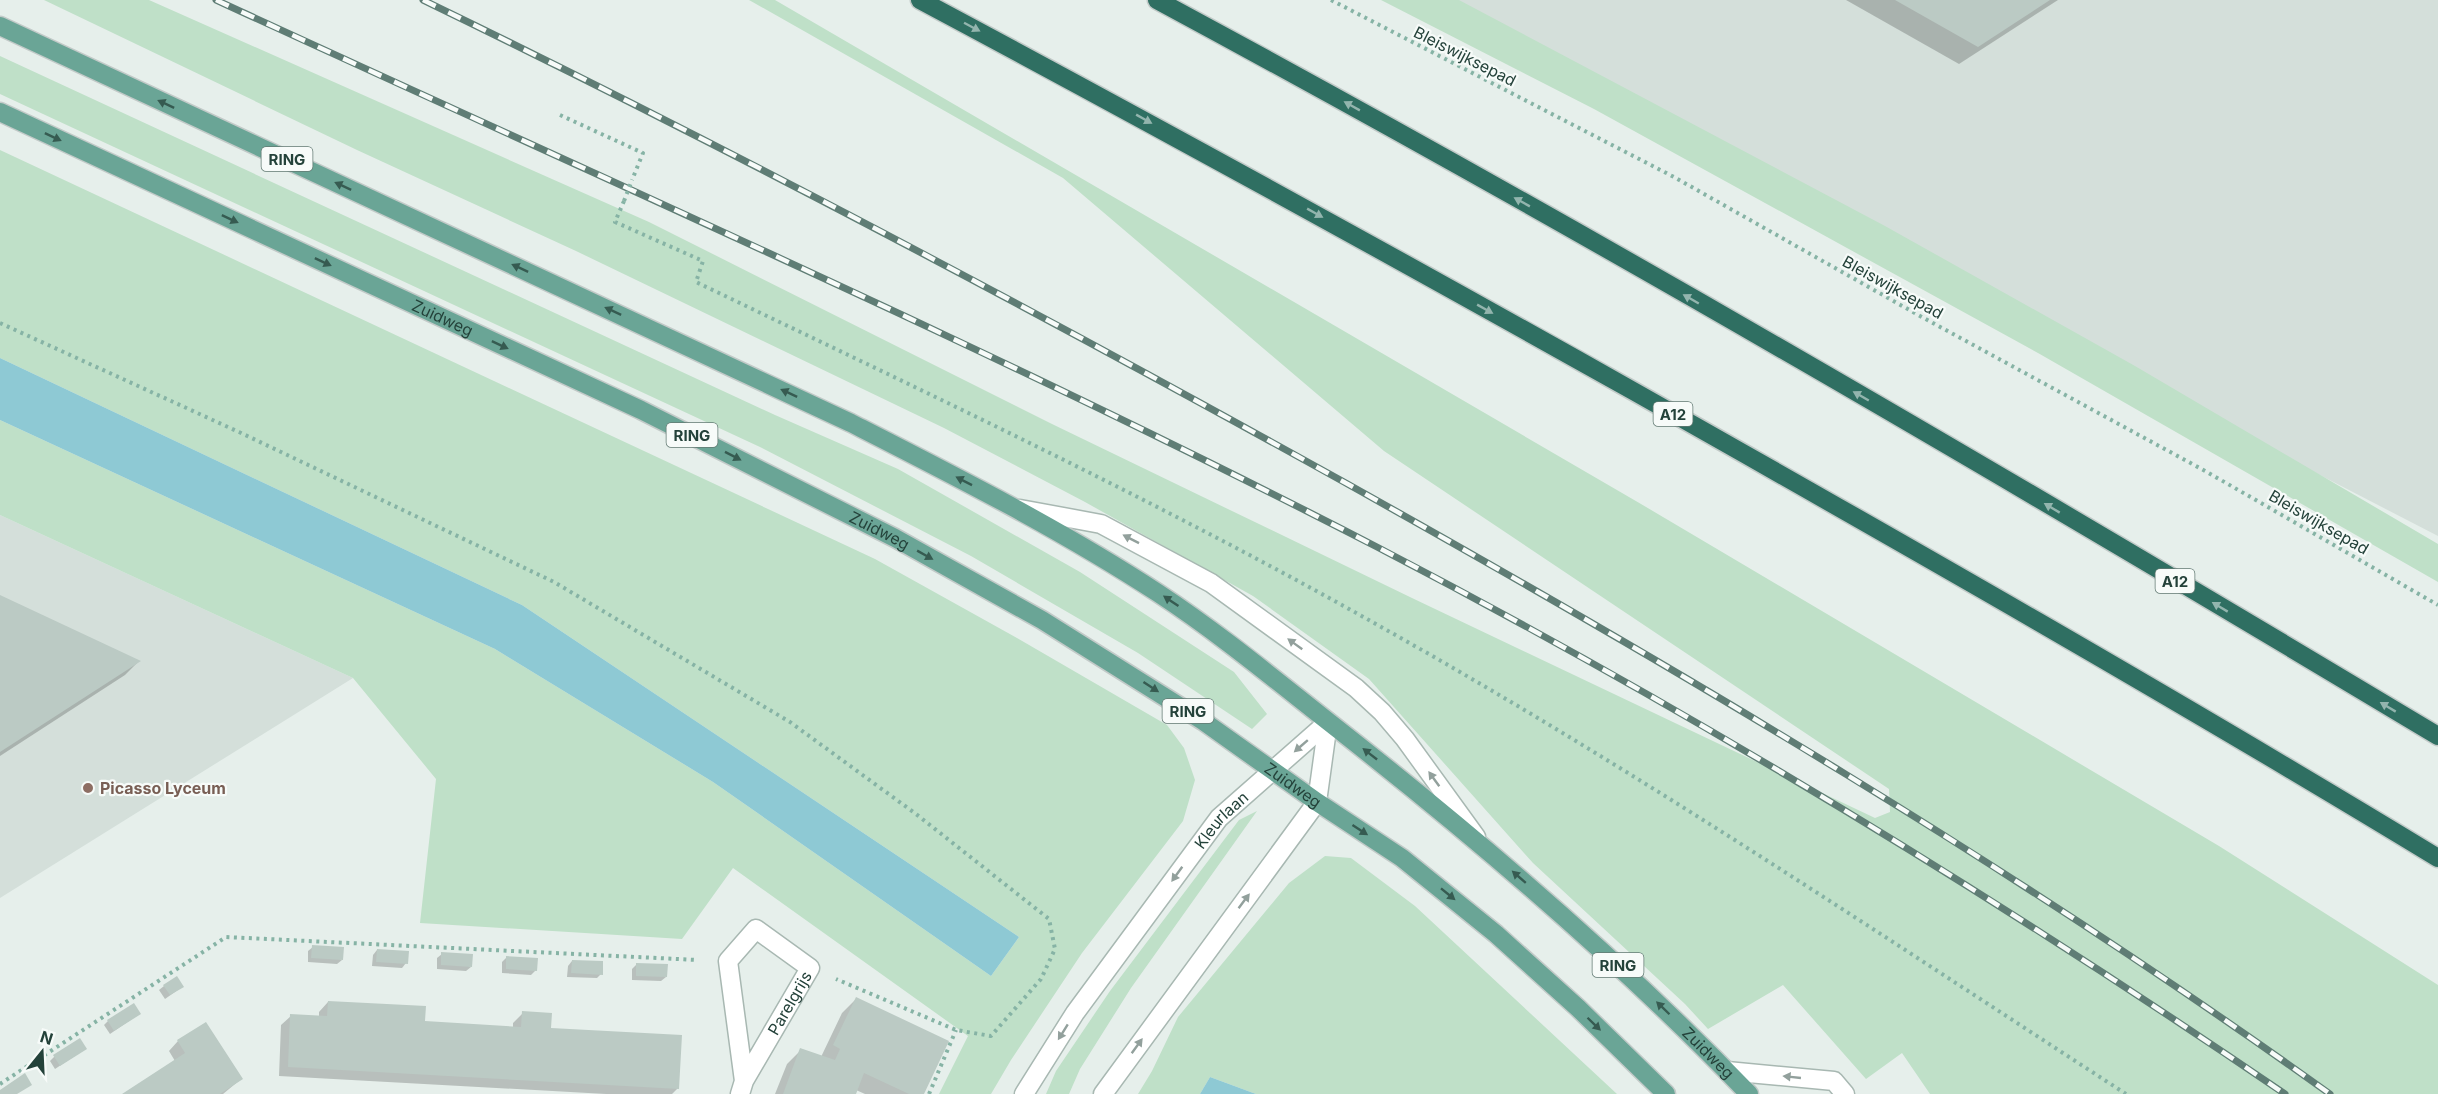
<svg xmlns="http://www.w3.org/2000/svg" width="2438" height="1094" font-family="Inter,sans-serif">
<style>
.built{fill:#d4dfda}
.green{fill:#bfe0c8}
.water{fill:#8ec9d4}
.shadow{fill:#0003}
.building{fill:#bbcac4}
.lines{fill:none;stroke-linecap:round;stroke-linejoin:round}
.minor-casing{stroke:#a8b8b2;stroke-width:21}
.major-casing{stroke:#c2cac8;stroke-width:21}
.highway-casing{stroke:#c2cac8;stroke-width:21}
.path{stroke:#86b3a5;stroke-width:4;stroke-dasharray:3 4.5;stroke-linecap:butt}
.minor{stroke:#fff;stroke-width:18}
.major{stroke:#6aa596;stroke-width:18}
.highway{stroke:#2f6f62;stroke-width:18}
.rail-casing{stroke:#5f7d75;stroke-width:7}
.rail{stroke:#f7fbf9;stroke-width:4.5;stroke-dasharray:14;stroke-linecap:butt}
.path-bridge{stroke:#86b3a5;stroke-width:4;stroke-dasharray:3 4.5;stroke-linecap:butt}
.oneway{fill:#93b5ae}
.oneway2{fill:#365b51}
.oneway3{fill:#92a09c}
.education-dot{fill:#8d6e63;stroke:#f7fbf9;stroke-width:2}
.labels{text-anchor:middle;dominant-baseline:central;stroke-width:4.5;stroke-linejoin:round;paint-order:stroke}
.shield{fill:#f7fbf9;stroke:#637a73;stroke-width:1.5}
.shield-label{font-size:15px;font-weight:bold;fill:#24423a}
.street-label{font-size:16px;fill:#24423a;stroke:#f7fbf9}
.education-label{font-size:16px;font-weight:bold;fill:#785e54;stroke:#f7fbf9;text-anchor:start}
</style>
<rect width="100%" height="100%" fill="#e6efeb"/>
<g class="built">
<polygon points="1400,0 2438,0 2438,536"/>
<polygon points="0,515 353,678 0,898"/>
</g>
<g class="green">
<polygon points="44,0 149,0 649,222 1052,424 1412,598 1875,818 1890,812 1889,789 1384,451 1063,178 749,0 775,0 1641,504 2219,846 2438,985 2438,1094 1930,1094 1902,1053 1866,1079 1783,985 1708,1029 1685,1004 1533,863 1369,679 1253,596 1085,502 944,428 576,251 357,150"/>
<polygon points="1381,0 1459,0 1885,226 2135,366 2438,544 2438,582 2038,353 1594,109"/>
<polygon points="0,56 775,415 898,469 1080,572 1234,672 1267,714 1252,729 1138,653 971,556 760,447 0,94"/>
<polygon points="0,150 875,559 1017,638 1167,725 1184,748 1195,780 1183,821 1082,953 1011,1060 991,1094 939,1094 968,1036 733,868 682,939 420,923 436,779 353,678 0,515 0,420 495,649 713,782 991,976 1019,937 522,605 0,358"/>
<polygon points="1257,811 1131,988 1080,1069 1069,1094 1046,1094 1056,1071 1110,991 1239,820"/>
<polygon points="1325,856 1351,858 1415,906 1617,1094 1256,1094 1210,1077 1200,1094 1138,1094 1152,1071 1178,1017 1289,883"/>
</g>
<g class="water">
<polygon points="0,358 522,605 1019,937 991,976 713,782 495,649 0,420"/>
<polygon points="1210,1077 1256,1094 1200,1094"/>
</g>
<g class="shadow">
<polygon points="1846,0 2058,0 1959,64"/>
<polygon points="0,597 138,662 125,675 0,756"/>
<polygon points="313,947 342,960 337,964 308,962 308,951"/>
<polygon points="377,950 406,963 402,968 372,966 373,955"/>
<polygon points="442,954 471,967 466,971 437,969 437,958"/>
<polygon points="507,957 536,970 531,975 502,973 502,962"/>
<polygon points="572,961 601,974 597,978 567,977 568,966"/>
<polygon points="637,964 666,977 661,981 632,980 632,969"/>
<polygon points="164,986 182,987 165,999 159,990"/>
<polygon points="856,999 922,1094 865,1094 856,1090 854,1094 775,1094 787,1064 801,1050 821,1057 842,1013"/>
<polygon points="328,1002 424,1023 513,1028 513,1023 523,1013 549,1029 678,1088 672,1094 606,1094 279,1076 281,1025 291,1016 319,1017 319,1012"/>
<polygon points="139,1014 110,1034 104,1025 108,1021"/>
<polygon points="178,1041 241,1079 223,1094 124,1094 175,1061 169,1051"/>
<polygon points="85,1049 55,1069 50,1061 54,1057"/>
</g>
<g class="building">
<polygon points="1895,0 2050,0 1978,47"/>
<polygon points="0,595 141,661 0,752"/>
<polygon points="312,945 344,947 343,960 311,958"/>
<polygon points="377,949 409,951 408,964 376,962"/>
<polygon points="441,952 473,954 472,967 441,965"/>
<polygon points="506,956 538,958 537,971 506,969"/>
<polygon points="572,960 603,961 603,975 571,973"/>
<polygon points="636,963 668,964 667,977 636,976"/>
<polygon points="177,976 184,987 170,995 163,985"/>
<polygon points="856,997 949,1041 924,1094 909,1094 864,1073 856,1094 783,1094 800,1048 835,1060 840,1049 833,1045"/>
<polygon points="328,1001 426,1006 425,1021 521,1027 522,1011 552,1013 551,1028 682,1035 679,1089 288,1067 290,1014 327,1016"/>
<polygon points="134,1003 141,1014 114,1031 107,1020"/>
<polygon points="206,1022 243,1079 220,1094 122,1094 185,1053 177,1040"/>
<polygon points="80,1038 87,1049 60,1066 53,1055"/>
<polygon points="25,1073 32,1085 17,1094 0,1094 0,1090"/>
</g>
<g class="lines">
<defs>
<g id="minor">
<polyline points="1020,509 1101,524 1211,583 1356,688 1382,712 1405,739 1476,837"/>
<polyline points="1727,1071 1834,1081 1845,1094"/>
<path id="s1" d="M740,1094L744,1081L810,968L756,929L728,961L744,1081"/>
<path id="s2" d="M1024,1094L1075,1013L1219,818L1328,722"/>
<polyline points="1103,1094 1317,802 1328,722"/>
</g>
<g id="major">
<path id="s3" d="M0,26L851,423C955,476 1060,529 1158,593C1222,635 1279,683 1339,730C1483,843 1622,962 1749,1094"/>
<path id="s4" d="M0,112L641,410L895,538L1042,620L1203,721L1317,802L1402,858L1496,934L1578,1008L1666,1094"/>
</g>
<g id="highway">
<path d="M920,0C1160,128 1398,259 1635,392C1904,544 2173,697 2438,858"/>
<path d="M1157,0C1590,233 2016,483 2438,736"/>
</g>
</defs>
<use href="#minor" class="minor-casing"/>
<use href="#major" class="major-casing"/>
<use href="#highway" class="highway-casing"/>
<g class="path">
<polyline points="1331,0 1674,177 1920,316 2207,472 2438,605"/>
<polyline points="560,115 643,153 632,180"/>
<path d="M624,201L615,222L703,261L696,282C927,393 1160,502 1383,628C1638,771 1881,935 2126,1094"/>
<polyline points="0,323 239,432 554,582 790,722 916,814 1049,919 1055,949 1041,979 991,1036 956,1030 836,979"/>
<polyline points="0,1084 226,937 698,960"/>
<polyline points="929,1094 956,1030"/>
</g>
<use href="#minor" class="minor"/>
<use href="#major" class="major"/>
<use href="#highway" class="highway"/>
<defs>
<g id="rail">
<path d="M216,0C604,179 997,351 1377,547C1691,710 1993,895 2285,1094"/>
<path d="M423,0C735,151 1041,314 1344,482C1682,671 2015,868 2330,1094"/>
</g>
</defs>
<use href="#rail" class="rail-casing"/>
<use href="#rail" class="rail"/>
<polyline class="path-bridge" points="624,201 632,180"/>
</g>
<defs><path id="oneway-solid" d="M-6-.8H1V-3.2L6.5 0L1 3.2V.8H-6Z" transform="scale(1.5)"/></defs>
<g class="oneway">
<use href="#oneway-solid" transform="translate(972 27) rotate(28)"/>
<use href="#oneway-solid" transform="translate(1352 106) rotate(-151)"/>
<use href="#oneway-solid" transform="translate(1144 119) rotate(29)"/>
<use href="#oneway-solid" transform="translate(1522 202) rotate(-151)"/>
<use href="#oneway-solid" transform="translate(1315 213) rotate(29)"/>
<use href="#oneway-solid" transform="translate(1691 299) rotate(-150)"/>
<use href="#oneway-solid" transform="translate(1485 309) rotate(29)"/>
<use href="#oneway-solid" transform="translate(1861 396) rotate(-150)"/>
<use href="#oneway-solid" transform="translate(2052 508) rotate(-149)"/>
<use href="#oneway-solid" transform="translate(2220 607) rotate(-149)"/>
<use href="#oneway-solid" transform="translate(2388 707) rotate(-149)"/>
</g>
<g class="oneway2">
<use href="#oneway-solid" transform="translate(166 104) rotate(-155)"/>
<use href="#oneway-solid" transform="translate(53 137) rotate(25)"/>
<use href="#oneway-solid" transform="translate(343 186) rotate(-155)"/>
<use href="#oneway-solid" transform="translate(230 219) rotate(25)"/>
<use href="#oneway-solid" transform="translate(323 262) rotate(25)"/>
<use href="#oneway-solid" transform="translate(520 268) rotate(-155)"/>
<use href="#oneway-solid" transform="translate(613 311) rotate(-155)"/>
<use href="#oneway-solid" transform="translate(500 345) rotate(25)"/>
<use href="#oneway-solid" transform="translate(789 393) rotate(-155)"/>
<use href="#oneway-solid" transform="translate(733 456) rotate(27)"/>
<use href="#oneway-solid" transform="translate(964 481) rotate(-153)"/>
<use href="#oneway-solid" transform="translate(925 555) rotate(29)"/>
<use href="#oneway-solid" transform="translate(1171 601) rotate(-146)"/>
<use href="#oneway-solid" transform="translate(1151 687) rotate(33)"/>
<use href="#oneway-solid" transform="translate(1370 754) rotate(-142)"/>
<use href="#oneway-solid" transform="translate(1360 830) rotate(33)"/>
<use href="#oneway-solid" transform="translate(1519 877) rotate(-139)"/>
<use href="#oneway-solid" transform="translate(1448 894) rotate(39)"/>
<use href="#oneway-solid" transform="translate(1663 1008) rotate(-136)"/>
<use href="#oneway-solid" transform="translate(1594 1024) rotate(44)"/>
</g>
<g class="oneway3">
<use href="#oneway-solid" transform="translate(1131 539) rotate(-153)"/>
<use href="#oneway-solid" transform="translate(1295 644) rotate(-144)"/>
<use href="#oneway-solid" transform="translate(1301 746) rotate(139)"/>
<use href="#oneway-solid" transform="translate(1434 779) rotate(-126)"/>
<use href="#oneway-solid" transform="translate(1177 874) rotate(126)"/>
<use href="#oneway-solid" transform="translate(1244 901) rotate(-53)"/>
<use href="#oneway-solid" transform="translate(1063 1032) rotate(122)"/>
<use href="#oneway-solid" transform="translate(1137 1046) rotate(-54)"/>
<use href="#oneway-solid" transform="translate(1792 1077) rotate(-174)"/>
</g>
<circle class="education-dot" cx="88" cy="788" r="6"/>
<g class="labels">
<g class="shield">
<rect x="261.5" y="147" width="51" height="24" rx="4.5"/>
<rect x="1653.5" y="402" width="39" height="24" rx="4.5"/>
<rect x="666.5" y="423" width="51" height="24" rx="4.5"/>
<rect x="2155.5" y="569" width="39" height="24" rx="4.5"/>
<rect x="1162.5" y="699" width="51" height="24" rx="4.5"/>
<rect x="1592.5" y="953" width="51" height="24" rx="4.5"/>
</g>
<g class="shield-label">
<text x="287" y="159">RING</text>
<text x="1673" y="414">A12</text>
<text x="692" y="435">RING</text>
<text x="2175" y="581">A12</text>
<text x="1188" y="711">RING</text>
<text x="1618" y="965">RING</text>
</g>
<g class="street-label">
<text transform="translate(1465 56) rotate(27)">Bleiswijksepad</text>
<text transform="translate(1893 287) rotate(29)">Bleiswijksepad</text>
<text stroke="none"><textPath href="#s4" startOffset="488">Zuidweg</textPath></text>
<text transform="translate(2319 522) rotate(30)">Bleiswijksepad</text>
<text stroke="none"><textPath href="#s4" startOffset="974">Zuidweg</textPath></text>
<text stroke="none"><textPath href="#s4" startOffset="1460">Zuidweg</textPath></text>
<text stroke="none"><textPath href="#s2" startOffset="338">Kleurlaan</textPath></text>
<text stroke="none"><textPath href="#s1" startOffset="104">Parelgrijs</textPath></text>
<text stroke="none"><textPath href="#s3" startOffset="2008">Zuidweg</textPath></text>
</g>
<g class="education-label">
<text x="100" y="788">Picasso Lyceum</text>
</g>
</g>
<g transform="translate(42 1052) rotate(18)" stroke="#f7fbf9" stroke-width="4.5" paint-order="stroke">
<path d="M0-4.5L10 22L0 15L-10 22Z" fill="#24423a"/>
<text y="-9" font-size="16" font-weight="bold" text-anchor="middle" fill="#24423a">N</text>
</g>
</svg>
